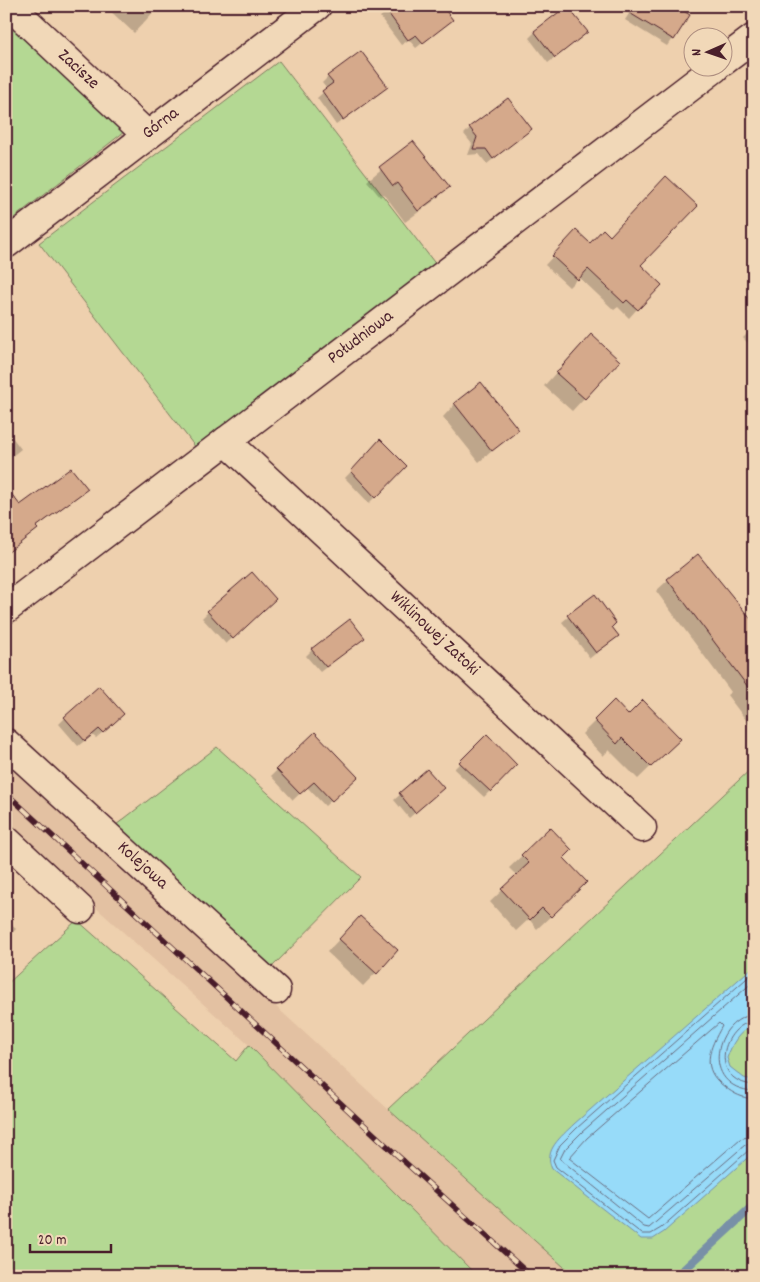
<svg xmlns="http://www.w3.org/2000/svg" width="760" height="1282" font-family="Dekko,sans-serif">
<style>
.built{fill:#e3c1a2}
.green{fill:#b4d893;stroke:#7f7c5f}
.water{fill:#97dbf9;stroke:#7890a7}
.shadow{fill:#0003}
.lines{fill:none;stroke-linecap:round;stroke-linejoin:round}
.shore{stroke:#696a7d;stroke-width:1}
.stream{stroke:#7890a7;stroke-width:9}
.building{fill:#d5a98b;stroke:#4a1f2b}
.minor-casing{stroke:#4a1f2b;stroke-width:31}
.minor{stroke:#f1d8b8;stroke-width:28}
.rail-casing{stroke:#4a1f2b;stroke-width:5.5}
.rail{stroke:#f1d8b8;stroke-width:4;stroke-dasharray:11;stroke-linecap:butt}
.labels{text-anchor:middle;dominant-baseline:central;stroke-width:4.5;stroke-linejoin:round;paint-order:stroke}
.street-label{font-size:18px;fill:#4a1f2b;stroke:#f1d8b8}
</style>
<rect width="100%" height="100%" fill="#eed0ae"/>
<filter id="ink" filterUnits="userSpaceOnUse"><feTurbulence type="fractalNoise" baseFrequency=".02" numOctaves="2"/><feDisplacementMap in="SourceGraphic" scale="10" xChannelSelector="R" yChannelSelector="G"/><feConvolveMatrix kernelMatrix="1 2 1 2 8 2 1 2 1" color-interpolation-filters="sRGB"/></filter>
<g filter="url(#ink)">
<polygon class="built" points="6,760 388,1109 574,1276 477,1276 249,1045 6,827"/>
<g class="green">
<polygon points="6,21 124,132 6,224"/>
<polygon points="279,61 437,266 196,448 39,243"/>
<polygon points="217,747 361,877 266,973 116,825"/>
<polygon points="754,766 754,1276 574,1276 388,1109"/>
<polygon points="77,920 236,1061 249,1045 477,1276 6,1276 6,985"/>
</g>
<path class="water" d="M754,966V1026C739,1030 732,1044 727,1058L730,1067L744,1078L754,1080V1152L664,1232L653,1239H641L552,1169C543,1150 561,1137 574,1124Z"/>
<g class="shadow">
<polygon points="105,6 159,6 134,33"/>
<polygon points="393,6 451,20 416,48 409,40 401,45 380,17"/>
<polygon points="634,6 688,15 667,46 625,20"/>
<polygon points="535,32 580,38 548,63 529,38"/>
<polygon points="328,77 380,93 336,125 317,98 327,89 322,83"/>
<polygon points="470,128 531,129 487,164 479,154 468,155 472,144 464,134"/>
<polygon points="413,143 448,187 435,200 405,222 384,194 380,197 367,181"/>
<polygon points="610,238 640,265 637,309 629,318 618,307 614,310 579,277 569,287 545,265 568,240 590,245"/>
<polygon points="754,327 754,349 743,338"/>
<polygon points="578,348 619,361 572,411 544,386"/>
<polygon points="455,404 517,430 479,462 443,417"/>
<polygon points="6,429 21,449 6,461"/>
<polygon points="380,441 406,466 369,503 345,478"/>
<polygon points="80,495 35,528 30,535 6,554 6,510"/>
<polygon points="668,580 754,634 752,728 727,695 731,692 656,591"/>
<polygon points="594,596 618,636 590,658 562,622"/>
<polygon points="268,605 226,644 202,618 208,612"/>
<polygon points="357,643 320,672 306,656 312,650"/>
<polygon points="614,702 628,716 679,739 638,779 609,750 603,756 582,734"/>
<polygon points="65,718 117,720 96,738 92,735 78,746 59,724"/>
<polygon points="315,733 356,777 325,806 307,787 293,800 271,776"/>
<polygon points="487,736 515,765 484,797 454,769"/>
<polygon points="427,771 436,794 409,818 394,800"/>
<polygon points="550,829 563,858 573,895 537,929 529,919 516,931 490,902 517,876 509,868"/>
<polygon points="6,920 16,929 6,940"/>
<polygon points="348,930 397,951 363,986 327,952"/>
</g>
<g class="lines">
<g class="shore">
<polyline points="754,972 577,1128 560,1145 553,1160 556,1167 642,1234 651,1234 661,1228 749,1150 754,1149"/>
<polyline points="754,981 582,1132 565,1149 560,1159 644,1227 649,1228 745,1145 754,1143"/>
<path d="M754,1015C715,1017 698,1088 754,1091"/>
<path d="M754,1021C722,1025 707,1081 754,1085"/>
<path d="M754,1099C742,1098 734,1094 725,1087C700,1069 709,1049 722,1026L719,1023L587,1138L569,1158L648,1219L740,1139L754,1135"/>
</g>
<polyline class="stream" points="677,1276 754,1205"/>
</g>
<g class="building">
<polygon points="383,6 442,6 453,20 423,43 416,35 408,40"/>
<polygon points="567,6 588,32 555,58 534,31"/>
<polygon points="618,6 676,6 690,15 674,40"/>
<polygon points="361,51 388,87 343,120 322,91 333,83 327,76"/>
<polygon points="508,98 532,129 493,159 486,149 473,149 477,137 469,127"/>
<polygon points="413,141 450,187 418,211 397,183 393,186 379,167"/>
<polygon points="666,176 698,206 641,265 662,285 638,310 627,300 624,303 588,269 578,280 552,256 576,230 590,243 603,229 610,236"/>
<polygon points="591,334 620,361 585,399 556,373"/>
<polygon points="481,382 519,430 492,451 454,403"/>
<polygon points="380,439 407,466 376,498 351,471"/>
<polygon points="71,468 88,489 36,527 38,529 6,554 6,487 20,505"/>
<polygon points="698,554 754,623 754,695 667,579"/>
<polygon points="252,572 276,599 233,639 207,611"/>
<polygon points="595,594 616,623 612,627 619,636 596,653 567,615"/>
<polygon points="350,619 365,638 326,667 311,649"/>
<polygon points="99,686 124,714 103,733 99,729 85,741 64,717"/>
<polygon points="614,700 628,715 643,700 681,739 651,767 622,738 617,744 594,720"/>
<polygon points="315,732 358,777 332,801 314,782 300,794 276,769"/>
<polygon points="487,734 517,765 491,792 459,762"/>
<polygon points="427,769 444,788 415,813 399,793"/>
<polygon points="550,827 572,850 564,858 587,882 551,917 542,908 530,920 501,889 529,863 521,855"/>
<polygon points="360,916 398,950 377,974 339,939"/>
</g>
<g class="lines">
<defs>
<g id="minor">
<polyline points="10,6 147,135"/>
<polyline points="722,62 754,38"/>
<polyline points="6,244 317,6"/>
<polyline points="226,441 642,828"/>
<polyline points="6,609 715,68"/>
<polyline points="6,743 276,990"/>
<polyline points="6,840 80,909"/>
</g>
</defs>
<use href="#minor" class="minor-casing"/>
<use href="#minor" class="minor"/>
<defs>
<polyline id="rail" points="6,793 387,1146 531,1276"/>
</defs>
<use href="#rail" class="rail-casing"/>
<use href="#rail" class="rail"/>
</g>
</g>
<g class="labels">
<g class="street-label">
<text transform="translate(78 70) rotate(43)">Zacisze</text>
<text transform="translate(161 124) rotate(-37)">Górna</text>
<text transform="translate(361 338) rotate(-37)">Południowa</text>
<text transform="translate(434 634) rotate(43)">Wiklinowej Zatoki</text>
<text transform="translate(142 866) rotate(42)">Kolejowa</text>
</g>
</g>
<rect width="760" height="1282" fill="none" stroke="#f1d8b8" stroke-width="25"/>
<rect x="12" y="12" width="735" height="1257" fill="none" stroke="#4a1f2b" stroke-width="2" filter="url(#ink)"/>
<g transform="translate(708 52) rotate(268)"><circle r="24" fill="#f1d8b8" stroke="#ae8e80"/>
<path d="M0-4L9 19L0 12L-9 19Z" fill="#4a1f2b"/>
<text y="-8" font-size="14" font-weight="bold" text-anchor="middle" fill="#4a1f2b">N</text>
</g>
<path d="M30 1244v8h81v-8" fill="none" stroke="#4a1f2b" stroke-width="2.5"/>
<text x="38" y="1244" font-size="15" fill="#4a1f2b" stroke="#f1d8b8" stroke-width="4" paint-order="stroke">20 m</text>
</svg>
